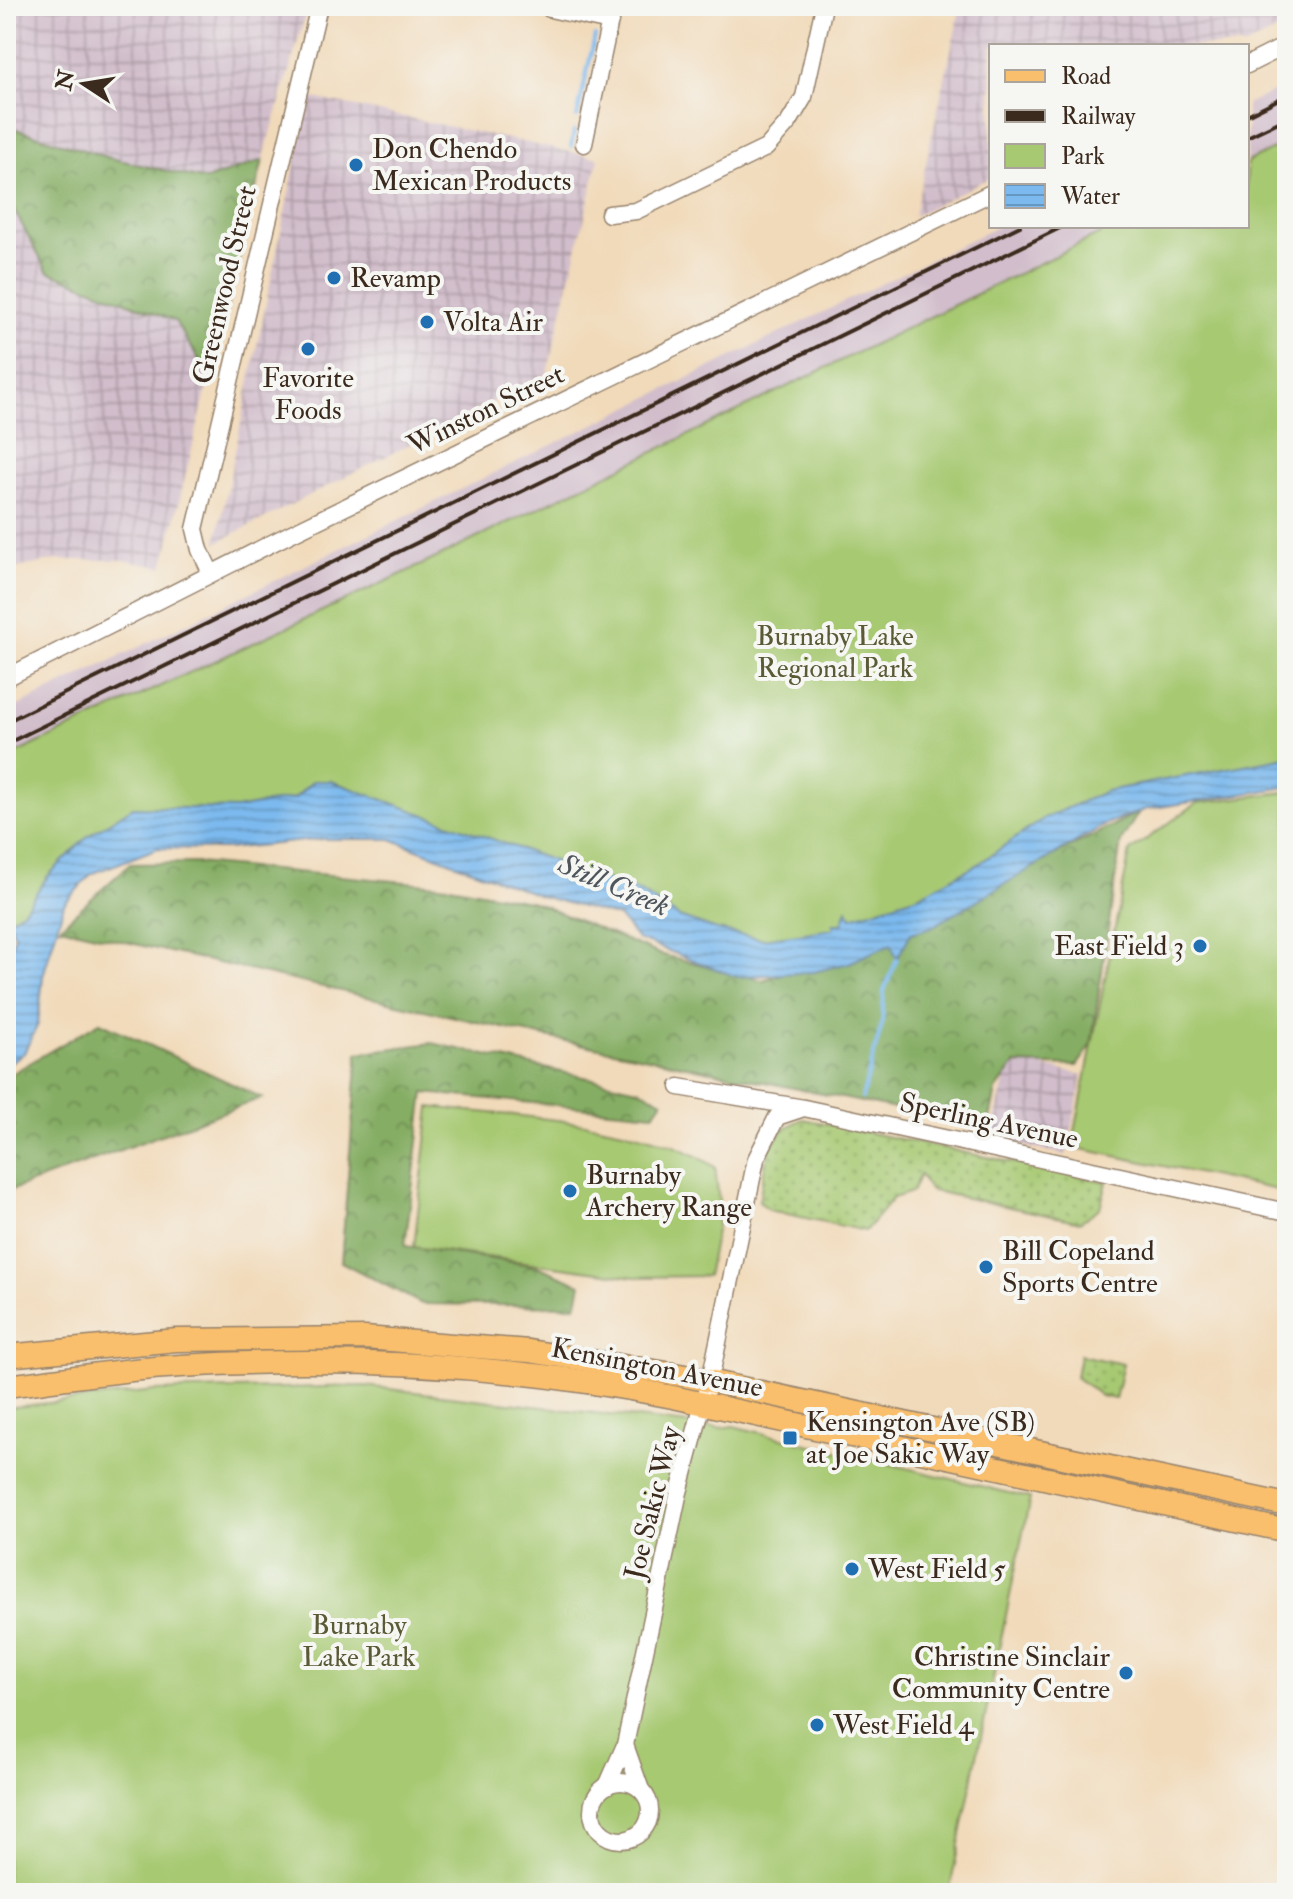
<svg xmlns="http://www.w3.org/2000/svg" width="1293" height="1899" font-family="'IM FELL Double Pica',serif">
<style>
.industrial{fill:url(#industrial-grid)}
.railway{fill:#d1bdcb}
.grass{fill:url(#grass-dots);stroke:#717a48;stroke-width:2}
.forest{fill:url(#forest-crowns);stroke:#606c41;stroke-width:2}
.park{fill:#a7c972;stroke:#717a48;stroke-width:2}
.water{fill:url(#water-rules);stroke:#5b7286;stroke-width:2}
.lines{fill:none;stroke-linecap:round;stroke-linejoin:round}
.stream{stroke:#7bb9ee;stroke-width:4}
.minor-casing{stroke:#96826c;stroke-width:19}
.major-casing{stroke:#96826c;stroke-width:25}
.minor{stroke:#fff;stroke-width:16}
.major{stroke:#f9bf6d;stroke-width:22}
.rail{stroke:#3b2a1e;stroke-width:4}
.poi-dot{fill:#1f6fb2;stroke:#f6f6f2;stroke-width:3}
.labels{text-anchor:middle;dominant-baseline:central;stroke-width:8;stroke-linejoin:round;paint-order:stroke}
.poi-label{font-size:28px;fill:#3b2a1e;stroke:#f6f6f2;text-anchor:start}
.street-label{font-size:28px;fill:#3b2a1e;stroke:#f6f6f2}
.park-label{font-size:28px;fill:#5b5a37;stroke:#f6f6f2}
.water-label{font-size:30px;font-style:italic;fill:#4e555c;stroke:#f6f6f2}
</style>
<defs>
<pattern id="industrial-grid" width="8" height="8" patternUnits="userSpaceOnUse" patternTransform="scale(2)"><rect width="8" height="8" fill="#d1bdcb"/><path d="M0 4h8M4 0v8" fill="none" stroke="#ab9aa4"/></pattern>
<pattern id="grass-dots" width="8" height="8" patternUnits="userSpaceOnUse" patternTransform="scale(2)"><rect width="8" height="8" fill="#a7c972"/><path d="M2 2h.1M6 6h.1" fill="none" stroke="#89a35d" stroke-width="1.8" stroke-linecap="round"/></pattern>
<pattern id="forest-crowns" width="20" height="18" patternUnits="userSpaceOnUse" patternTransform="scale(2)"><rect width="20" height="18" fill="#85ad64"/><path d="M2 6a3 3 0 1 1 6 0M12 15a3 3 0 1 1 6 0" fill="none" stroke="#6e8d52"/></pattern>
<pattern id="water-rules" width="6" height="5" patternUnits="userSpaceOnUse" patternTransform="scale(2)"><rect width="6" height="5" fill="#7bb9ee"/><path d="M0 2.5h6" fill="none" stroke="#6697c0"/></pattern>
</defs>
<rect width="100%" height="100%" fill="#f6f6f2"/>
<filter id="ink" filterUnits="userSpaceOnUse"><feTurbulence type="fractalNoise" baseFrequency=".0125" numOctaves="2"/><feDisplacementMap in="SourceGraphic" scale="16" xChannelSelector="R" yChannelSelector="G"/><feConvolveMatrix kernelMatrix="1 2 1 2 8 2 1 2 1" color-interpolation-filters="sRGB"/></filter>
<filter id="wash" filterUnits="userSpaceOnUse"><feTurbulence type="fractalNoise" baseFrequency=".006" numOctaves="4" result="noise"/><feDisplacementMap in="SourceGraphic" scale="32" xChannelSelector="R" yChannelSelector="G"/><feGaussianBlur stdDeviation="1.8" result="paint"/><feColorMatrix in="noise" values="0 0 0 0 0 0 0 0 0 0 0 0 0 0 0 0 0 1.4 0 .05"/><feComposite in="paint" operator="in"/></filter>
<g filter="url(#wash)">
<rect width="100%" height="100%" fill="#f1daba"/>
<g class="industrial">
<polygon points="6,6 308,6 263,160 163,567 123,560 57,560 6,570"/>
<polygon points="961,6 1287,6 1287,25 1246,46 991,46 991,177 914,216"/>
<polygon points="309,97 599,158 547,374 216,543"/>
<polygon points="1009,1059 1083,1075 1066,1155 991,1139"/>
</g>
<g class="railway">
<polygon points="1287,85 1287,142 1247,162 1247,104"/>
<polygon points="999,226 1116,226 432,560 6,758 6,712"/>
</g>
<g class="grass">
<path d="M803,1119L1107,1182L1100,1208L1080,1222L929,1190L920,1174L912,1192L893,1198L865,1231L769,1210L759,1201C766,1165 764,1134 803,1119Z"/>
<polygon points="1080,1355 1123,1364 1115,1399 1101,1396 1076,1377"/>
</g>
<g class="forest">
<polygon points="6,126 110,158 206,180 263,160 210,377 175,321 47,271 6,195"/>
<polygon points="1139,812 1121,841 1091,1046 1077,1066 1015,1064 996,1090 988,1128 512,1030 60,927 130,864 197,863 450,886 534,902 659,954 762,980 871,948"/>
<polygon points="100,1022 262,1098 6,1192 6,1077"/>
<polygon points="432,1043 642,1090 663,1101 654,1114 424,1093 405,1246 537,1266 581,1284 576,1306 422,1304 341,1262 358,1053"/>
</g>
<g class="park">
<polygon points="1287,142 1287,759 1244,772 1098,800 957,883 796,949 695,932 346,798 116,826 13,929 6,927 6,758 432,560 1116,226 1247,226 1247,162"/>
<polygon points="1287,792 1287,1192 1072,1147 1130,851 1197,803"/>
<path d="M430,1107C514,1117 645,1119 715,1167L720,1210L707,1276L635,1277L414,1247Z"/>
<polygon points="364,1386 721,1428 733,1426 1030,1498 949,1893 6,1893 6,1408 154,1391"/>
</g>
<polygon class="water" points="1287,757 1287,787 1147,809 1108,823 932,927 911,933 897,959 891,944 849,963 814,972 737,977 637,939 619,917 541,896 391,839 323,839 226,849 158,848 91,874 64,904 43,976 38,1024 24,1053 6,1065 6,958 15,935 8,920 24,910 48,876 88,836 133,807 236,809 295,798 313,781 331,781 640,892 679,917 717,930 763,939 833,929 833,924 842,924 847,909 852,917 918,896 980,863 1043,819 1106,791"/>
<g class="lines">
<g class="stream">
<polyline points="577,117 595,36"/>
<polyline points="571,147 574,131"/>
<polyline points="862,1098 882,1024 884,991 897,959"/>
</g>
</g>
</g>
<g filter="url(#ink)">
<g class="lines">
<defs>
<g id="minor">
<polyline points="550,9 610,22"/>
<polyline points="1247,65 1287,45"/>
<polyline points="584,144 613,6"/>
<polyline points="609,214 636,211 766,148 789,122 804,97 824,6"/>
<polyline points="211,573 200,550 195,529 319,6"/>
<polyline points="6,678 294,532 991,193"/>
<polyline points="679,1087 804,1108 1287,1212"/>
<polyline points="625,1745 641,1790"/>
<circle cx="621" cy="1811" r="29"/>
<polyline points="607,1786 625,1745 678,1496 713,1366 756,1159 777,1117 804,1108"/>
</g>
<g id="major">
<polyline points="6,1356 177,1340 365,1338 529,1351 686,1376 1287,1505"/>
<path d="M6,1386C64,1379 123,1369 181,1366C344,1356 513,1365 673,1397L1287,1531"/>
</g>
</defs>
<use href="#minor" class="minor-casing"/>
<use href="#major" class="major-casing"/>
<use href="#minor" class="minor"/>
<use href="#major" class="major"/>
<g class="rail">
<polyline points="1247,115 1287,95"/>
<polyline points="1247,137 1287,118"/>
<polyline points="6,722 1020,226"/>
<polyline points="6,744 1064,226"/>
</g>
</g>
</g>
<g class="poi-dot">
<circle cx="356" cy="165" r="8"/>
<circle cx="334" cy="278" r="8"/>
<circle cx="427" cy="322" r="8"/>
<circle cx="308" cy="349" r="8"/>
<circle cx="1200" cy="946" r="8"/>
<circle cx="570" cy="1191" r="8"/>
<circle cx="986" cy="1267" r="8"/>
<rect x="782" y="1430" width="16" height="16" rx="4"/>
<circle cx="852" cy="1569" r="8"/>
<circle cx="1126" cy="1673" r="8"/>
<circle cx="817" cy="1725" r="8"/>
</g>
<g class="labels">
<g class="poi-label">
<text x="372" y="149">Don Chendo<tspan x="372" dy="32">Mexican Products</tspan></text>
<text x="350" y="278">Revamp</text>
<text x="443" y="322">Volta Air</text>
<text x="308" y="378" text-anchor="middle">Favorite<tspan x="308" dy="32">Foods</tspan></text>
<text x="1184" y="946" text-anchor="end">East Field 3</text>
<text x="586" y="1175">Burnaby<tspan x="586" dy="32">Archery Range</tspan></text>
<text x="1002" y="1251">Bill Copeland<tspan x="1002" dy="32">Sports Centre</tspan></text>
<text x="806" y="1422">Kensington Ave (SB)<tspan x="806" dy="32">at Joe Sakic Way</tspan></text>
<text x="868" y="1569">West Field 5</text>
<text x="1110" y="1657" text-anchor="end">Christine Sinclair<tspan x="1110" dy="32">Community Centre</tspan></text>
<text x="833" y="1725">West Field 4</text>
</g>
<g class="street-label">
<text transform="translate(225 285) rotate(-77)">Greenwood Street</text>
<text transform="translate(486 410) rotate(-26)">Winston Street</text>
<text transform="translate(989 1121) rotate(12)">Sperling Avenue</text>
<text transform="translate(657 1368) rotate(11)">Kensington Avenue</text>
<text transform="translate(653 1503) rotate(-76)">Joe Sakic Way</text>
</g>
<g class="park-label">
<text x="835" y="636">Burnaby Lake<tspan x="835" dy="32">Regional Park</tspan></text>
<text x="359" y="1625">Burnaby<tspan x="359" dy="32">Lake Park</tspan></text>
</g>
<g class="water-label">
<text transform="translate(614 885) rotate(23)">Still Creek</text>
</g>
</g>
<rect width="1293" height="1899" fill="none" stroke="#f6f6f2" stroke-width="32"/>
<rect x="989" y="44" width="260" height="184" fill="#f6f6f2" stroke="#aba49d" stroke-width="2"/>
<rect x="1005" y="70" width="40" height="12" fill="#f9bf6d" stroke="#aba49d" stroke-width="2"/>
<text x="1061" y="84" font-size="24" fill="#3b2a1e">Road</text>
<rect x="1005" y="110" width="40" height="12" fill="#3b2a1e" stroke="#aba49d" stroke-width="2"/>
<text x="1061" y="124" font-size="24" fill="#3b2a1e">Railway</text>
<rect x="1005" y="144" width="40" height="24" fill="#a7c972" stroke="#aba49d" stroke-width="2"/>
<text x="1061" y="164" font-size="24" fill="#3b2a1e">Park</text>
<rect x="1005" y="184" width="40" height="24" fill="url(#water-rules)" stroke="#aba49d" stroke-width="2"/>
<text x="1061" y="204" font-size="24" fill="#3b2a1e">Water</text>
<g transform="translate(84 84) rotate(282)" stroke="#f6f6f2" stroke-width="6" paint-order="stroke">
<path d="M0-6L14 30L0 20L-14 30Z" fill="#3b2a1e"/>
<text y="-12" font-size="22" font-weight="bold" text-anchor="middle" fill="#3b2a1e">N</text>
</g>
</svg>
